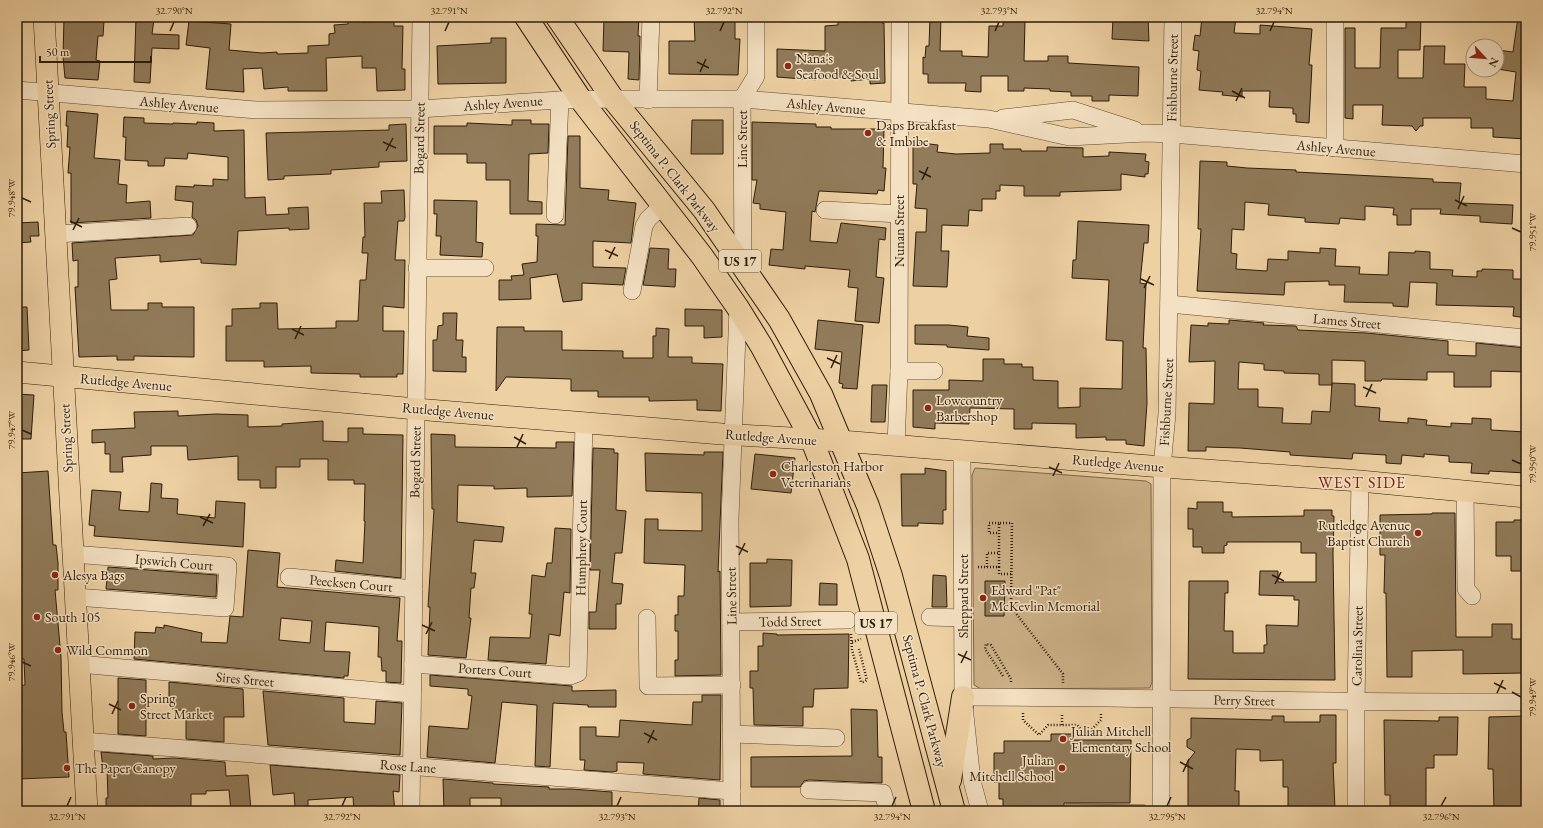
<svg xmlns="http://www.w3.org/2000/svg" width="1543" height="828" font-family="'EB Garamond',serif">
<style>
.green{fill:#cdb289;stroke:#7c684a}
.building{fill:#917b5a;stroke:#2c1d0b;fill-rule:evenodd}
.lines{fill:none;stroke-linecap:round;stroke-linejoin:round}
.minor-casing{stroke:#5c4a31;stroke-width:18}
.major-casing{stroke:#2c1d0b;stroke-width:22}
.highway-casing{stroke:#2c1d0b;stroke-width:24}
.path{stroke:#2c1d0b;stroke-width:2.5;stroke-dasharray:1 2;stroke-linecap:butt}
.minor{stroke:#f4e1c3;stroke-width:17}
.major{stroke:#eed1a3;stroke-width:21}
.highway{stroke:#eed1a3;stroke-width:22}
.ticks{fill:none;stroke:#2c1d0b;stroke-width:1.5}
.poi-dot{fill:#8f2418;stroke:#f4e1c3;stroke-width:1.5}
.labels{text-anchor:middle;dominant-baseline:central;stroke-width:3;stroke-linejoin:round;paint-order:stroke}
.shield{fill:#f4e1c3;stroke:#685842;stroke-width:1}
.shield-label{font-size:13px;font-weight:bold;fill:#2c1d0b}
.poi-label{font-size:14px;fill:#2c1d0b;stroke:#f4e1c3;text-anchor:start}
.street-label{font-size:14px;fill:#2c1d0b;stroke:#f4e1c3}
.quarter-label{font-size:16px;letter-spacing:1px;fill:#7a1f14;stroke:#f4e1c3}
.neatline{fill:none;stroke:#2c1d0b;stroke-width:1.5}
.ticks-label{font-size:10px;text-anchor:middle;fill:#2c1d0b}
</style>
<rect width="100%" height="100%" fill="#eed1a3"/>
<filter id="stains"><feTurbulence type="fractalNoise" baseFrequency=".005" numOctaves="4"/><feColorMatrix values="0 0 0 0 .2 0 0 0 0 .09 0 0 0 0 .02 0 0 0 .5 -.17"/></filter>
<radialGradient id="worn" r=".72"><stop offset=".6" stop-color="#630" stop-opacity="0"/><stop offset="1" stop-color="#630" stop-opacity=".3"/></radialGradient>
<g class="green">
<polygon points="975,468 1146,481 1151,484 1152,682 1150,688 981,689 974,685 972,475"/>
<polygon points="1066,804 1145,805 1145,811 1066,811"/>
</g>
<g class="building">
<polygon points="136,17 154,19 152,34 179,35 179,49 152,48 150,83 134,82"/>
<polygon points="348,17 362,17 363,22 394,21 394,26 403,26 402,69 405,69 405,90 377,91 376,68 362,68 362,56 326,58 327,91 288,91 288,87 264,89 262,68 243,69 244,92 206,89 210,48 186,45 189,21 231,24 229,50 262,53 277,52 277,54 308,53 308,46 329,45 329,34 335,33 334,25 348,24"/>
<polygon points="604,17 639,17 638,36 640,36 639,80 628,79 629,52 603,51"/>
<polygon points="694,17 735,17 735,39 740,39 738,75 669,74 669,41 695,41"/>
<polygon points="838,17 882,17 882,23 884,23 885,83 870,84 870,79 851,81 850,77 816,79 816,80 777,77 777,49 825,51 825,26 838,25"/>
<polygon points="930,17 941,17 940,51 962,51 962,56 988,57 989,26 1003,26 1003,20 1025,21 1024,61 1048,61 1048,56 1068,56 1068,63 1139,67 1138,96 1109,95 1109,101 1092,101 1092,96 1071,96 1071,92 1050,91 1050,89 1024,88 1024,91 1008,91 1008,76 981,76 981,92 965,91 966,83 928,83 928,74 923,74 923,57 925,58 926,46 929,46"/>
<polygon points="1113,17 1148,17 1149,41 1112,39"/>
<polygon points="1202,17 1236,17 1234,33 1260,34 1260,25 1312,29 1309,65 1312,65 1309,123 1296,122 1296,114 1293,114 1293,108 1269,107 1270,91 1242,91 1242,97 1222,95 1223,92 1199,90 1201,71 1197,70 1199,51 1193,50 1195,35 1200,36"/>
<polygon points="1406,17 1421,17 1420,50 1398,50 1398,78 1423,78 1424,46 1445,46 1444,64 1465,64 1464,87 1486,87 1486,99 1513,101 1516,72 1497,69 1497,50 1513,52 1518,17 1526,17 1526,139 1493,137 1493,128 1471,128 1471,118 1423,118 1423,126 1420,126 1416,131 1412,126 1382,125 1383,105 1353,105 1353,119 1345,118 1345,28 1355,28 1355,68 1380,68 1381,28 1406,28"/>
<polygon points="64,18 104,21 103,36 98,36 96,60 100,61 98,80 65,78 63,57"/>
<polygon points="491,38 506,38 506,83 438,84 437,46 491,43"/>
<polygon points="67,111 98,114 94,158 120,160 118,184 127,185 126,203 150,201 151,218 71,223 71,173 68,173 70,147 67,147 68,126 66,126"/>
<polygon points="124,117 144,118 144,123 173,124 173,123 197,124 197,122 214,123 214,131 244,130 245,198 265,197 266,215 289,214 288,208 308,207 309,229 289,230 289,228 238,231 236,265 201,263 201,259 160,262 160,255 115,258 117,279 109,280 111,310 148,310 148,303 162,303 162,307 194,307 194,357 134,356 134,360 117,360 117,356 79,357 75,287 78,287 78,260 73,261 72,243 193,235 198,226 196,220 192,217 193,202 175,200 176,186 194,187 194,185 213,186 213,179 228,180 228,157 188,153 187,159 165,158 164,166 148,166 148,161 125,160 126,137 123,137"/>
<polygon points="512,120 531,120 531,124 549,124 548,153 529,154 528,201 542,202 542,214 510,214 510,180 486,180 486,163 467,163 467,154 434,154 434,126 467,126 467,123 512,125"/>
<polygon points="692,120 723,120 723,154 691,154"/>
<polygon points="752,122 816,124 816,127 831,127 831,129 884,129 883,168 886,168 884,191 878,190 877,194 819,191 815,212 812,211 810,241 837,243 841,223 886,228 885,240 879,239 876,277 884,278 879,323 855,321 858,288 848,287 850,270 805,266 805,269 769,265 771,249 783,250 786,212 760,209 760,204 753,203 757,180 752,180"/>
<polygon points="406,124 407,161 379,162 379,167 331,170 331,174 284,176 284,179 268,180 266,133 389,130 389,125"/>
<polygon points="568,136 580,136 580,188 609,190 608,200 636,203 631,243 593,241 593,267 626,268 623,285 582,283 582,300 563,302 557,274 530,278 531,299 499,300 499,280 512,280 511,276 524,275 522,264 537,262 538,236 536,236 536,224 565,225"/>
<polygon points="913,142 938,145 937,152 956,154 990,153 990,144 1003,144 1003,149 1021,149 1021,151 1047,151 1047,147 1083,148 1083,157 1109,156 1109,152 1146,154 1145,161 1149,162 1148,174 1145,174 1145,177 1121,174 1121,190 1060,192 1060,196 1024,196 1024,186 1000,185 1000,191 996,191 996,199 982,199 982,211 969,210 968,226 942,225 941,251 949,251 947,287 913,286 916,232 926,232 927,209 915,208 917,184 913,184"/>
<polygon points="1200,161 1227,162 1227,166 1247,168 1296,170 1296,172 1433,179 1433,182 1461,183 1459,203 1513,205 1512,224 1480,222 1480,216 1440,214 1441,209 1411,209 1411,225 1397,225 1397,215 1393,215 1394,208 1365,206 1365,220 1340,218 1339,224 1305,222 1305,218 1268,215 1269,204 1245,202 1244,230 1232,229 1231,253 1237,254 1236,269 1267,271 1268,259 1288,260 1288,251 1320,253 1320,248 1336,249 1335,266 1360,267 1359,274 1388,275 1389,252 1415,253 1415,251 1430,252 1430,269 1453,270 1452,276 1477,277 1477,271 1482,271 1482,269 1513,270 1513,279 1526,279 1526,318 1513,316 1514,307 1436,305 1437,283 1410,282 1408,307 1393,306 1393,303 1344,302 1345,285 1329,285 1329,281 1285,282 1284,295 1197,291 1201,229 1198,229"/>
<polygon points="404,190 405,217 404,221 398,221 395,260 405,260 404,308 383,306 383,331 404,331 403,374 397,374 397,377 360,377 360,374 311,373 311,366 264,367 264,361 226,361 226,326 232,326 232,309 260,308 260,303 277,303 278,329 336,328 336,321 358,321 360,280 366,280 368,253 362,253 363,237 365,237 364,203 382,203 381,191"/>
<polygon points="434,200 477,201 476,242 483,243 482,257 440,255 441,236 436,236 437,214 434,214"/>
<polygon points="1078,221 1149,225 1148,243 1144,243 1140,283 1146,284 1143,348 1146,348 1147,403 1144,446 1126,444 1126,440 1106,440 1106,437 1076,438 1076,424 1032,423 1032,429 1014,429 1014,409 970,408 969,424 935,423 935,429 913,427 913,390 949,390 949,380 983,381 983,359 1004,359 1004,364 1022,364 1022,367 1033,367 1033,380 1058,381 1058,408 1080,407 1080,388 1122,389 1123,341 1106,340 1109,280 1072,278 1073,260 1076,260"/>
<polygon points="38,222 39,236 30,236 31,242 17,243 17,223"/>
<polygon points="650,248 669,249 668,269 676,269 675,287 643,285"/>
<polygon points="17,307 27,307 29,350 17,351"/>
<polygon points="685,309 722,310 722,337 704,338 704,326 685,326"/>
<polygon points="443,313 457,313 456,340 463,340 462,357 466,357 466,372 433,371 433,340 437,340 438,326 443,325"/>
<polygon points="818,320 863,325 857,389 842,388 843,384 839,383 842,352 815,349"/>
<polygon points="1229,320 1264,323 1263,325 1296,326 1298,330 1366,333 1448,341 1448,355 1476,356 1476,343 1526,348 1526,372 1491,371 1491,387 1454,387 1454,372 1427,372 1427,380 1382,379 1381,381 1365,381 1365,361 1332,360 1332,385 1319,385 1319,374 1284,373 1284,371 1264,370 1264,364 1239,362 1238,389 1258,389 1258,407 1283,408 1282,423 1311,424 1312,411 1330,412 1332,383 1355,384 1355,406 1380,408 1379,421 1408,423 1408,418 1427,420 1426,425 1451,427 1451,423 1472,424 1472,418 1491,419 1491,430 1526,432 1526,473 1489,471 1489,474 1471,473 1472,463 1449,462 1449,456 1424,454 1424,457 1402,455 1401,464 1386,463 1386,455 1353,453 1352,459 1290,455 1290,452 1240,448 1206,447 1206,451 1188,451 1189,403 1214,404 1215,361 1189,362 1191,325 1208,326 1208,323 1229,324"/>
<polygon points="915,325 949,325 968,327 967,336 989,338 989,350 947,347 947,345 915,344"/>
<polygon points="497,327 524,327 524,331 562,331 562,350 623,351 623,358 653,358 653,336 656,336 656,328 669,329 668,357 692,357 692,363 723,364 721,411 697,410 697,400 649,401 649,397 598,397 598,391 571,391 571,379 506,377 496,391"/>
<polygon points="872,385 887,385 885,422 871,422"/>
<polygon points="17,394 34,395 31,439 17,439"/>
<polygon points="178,411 178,416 216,414 248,415 248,427 282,426 282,424 323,421 323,441 348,442 348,428 363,428 363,434 403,435 401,578 335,571 336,560 363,563 365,521 364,521 365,484 354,484 354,480 328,480 328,459 300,459 300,467 276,467 276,488 260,488 260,480 238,480 238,456 188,460 187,446 151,446 151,455 122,457 123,472 110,472 110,454 105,454 105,442 92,443 92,430 135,428 134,412"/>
<polygon points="431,434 455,435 455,447 556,448 556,442 574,442 572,496 527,497 527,488 494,489 494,486 458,485 457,522 504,527 502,542 474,540 471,573 476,573 474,588 471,588 469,618 471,618 466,658 428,655 430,607 428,607 434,509 432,509"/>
<polygon points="593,448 614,449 614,453 618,453 616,510 626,511 622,553 615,553 612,583 623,584 621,604 616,604 616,629 589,629 589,612 596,612 600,570 590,570"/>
<polygon points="704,452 723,452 718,572 720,571 721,675 675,676 675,660 678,660 678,631 675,631 675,615 678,615 678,596 684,596 685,565 644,563 645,519 658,519 658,530 702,531 702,493 646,491 645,453 704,455"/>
<polygon points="755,454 795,458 791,493 751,489"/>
<polygon points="925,468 946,471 946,510 943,510 943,524 918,523 918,526 902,526 901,474 925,474"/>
<polygon points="48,471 53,545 56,545 58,563 58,590 55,590 61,657 62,712 64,732 66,732 69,777 18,779 17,686 25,685 24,659 17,659 17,473"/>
<polygon points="151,483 162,484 161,498 178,499 177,514 215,518 216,501 245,503 243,547 94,536 95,526 89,525 92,490 121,492 119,510 149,512"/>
<polygon points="1197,502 1223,502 1223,512 1232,512 1232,517 1304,516 1304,510 1332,510 1332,516 1334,516 1333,553 1335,680 1188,679 1189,581 1228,581 1228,593 1225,593 1224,631 1233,631 1233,653 1264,653 1264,645 1267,645 1266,625 1298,626 1299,600 1294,600 1294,596 1259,595 1260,571 1278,571 1278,582 1316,582 1316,553 1301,553 1301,542 1227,542 1227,545 1224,546 1224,553 1202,553 1202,547 1193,547 1193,529 1188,529 1188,508 1197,509"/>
<polygon points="1432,513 1455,513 1456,637 1492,637 1492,624 1512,624 1512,639 1526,639 1526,673 1463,674 1463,650 1412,651 1412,677 1387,677 1386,593 1384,593 1385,555 1380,555 1380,515 1432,514"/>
<polygon points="1514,520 1526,520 1526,571 1511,571 1511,556 1496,556 1496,522 1514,522"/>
<polygon points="555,528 571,529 570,593 564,592 560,636 549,634 546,664 488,660 490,637 530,638 532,614 529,614 532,575 545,577 547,563 552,563"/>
<path d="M248,550L280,553L277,587L400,598L397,641H402L401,683L386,682V671H382L381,657H378L379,627L371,626L326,622L324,651L350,652L348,676H344V678L134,659L135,632L155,633L156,627L164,628V625L202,633L201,642L227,643L230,616L243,617ZM281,618L312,621L310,643L279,640Z"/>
<polygon points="767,559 792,560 791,606 750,607 750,563 767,563"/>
<polygon points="108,567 217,575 216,597 106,589"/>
<polygon points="933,575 946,576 947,607 932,607"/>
<polygon points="985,581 1005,581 1004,616 985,616"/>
<polygon points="820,583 837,584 837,605 819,605"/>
<polygon points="763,633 777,634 777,635 849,634 848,688 814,689 813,707 803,707 803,726 754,725 753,688 750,688 750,671 758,671 758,646 763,646"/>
<polygon points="430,675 572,686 572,691 616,690 616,707 588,707 588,705 553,703 550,767 535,766 537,705 502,702 495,763 427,757 429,726 468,729 472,696 468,695 468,689 430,686"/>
<polygon points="118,678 146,680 146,736 118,734"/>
<polygon points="169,682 243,689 244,717 224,717 224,742 186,739 186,710 173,710 172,703 169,703"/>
<polygon points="263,691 344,698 344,722 375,724 376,701 402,703 400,755 268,745"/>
<polygon points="702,695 721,695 720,780 643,774 644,763 617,762 617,771 612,772 584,770 585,760 580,760 580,727 596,727 596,736 619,737 620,720 692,725 693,702 702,702"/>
<polygon points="851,709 877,710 878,757 882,757 882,783 809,780 804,781 800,787 751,787 751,757 852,756"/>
<polygon points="1320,715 1336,715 1336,763 1333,763 1335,809 1288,809 1288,787 1283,787 1283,760 1260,761 1260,750 1236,749 1235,791 1239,791 1239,811 1188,810 1188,761 1195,752 1187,747 1187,740 1191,738 1191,718 1272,720 1272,716 1284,716 1284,722 1320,722"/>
<polygon points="1526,716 1526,811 1494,811 1493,769 1488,769 1489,717"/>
<polygon points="1439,717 1458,717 1457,755 1434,755 1434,768 1426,768 1426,811 1390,811 1390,795 1385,795 1384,720 1439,721"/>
<polygon points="1051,734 1074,734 1074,740 1131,740 1130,803 1064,803 1064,811 1003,811 1003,799 999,799 999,782 994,782 994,753 1004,753 1004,741 1051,741"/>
<polygon points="101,752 153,756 153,759 174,758 225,762 226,776 248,775 251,810 231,811 229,790 206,791 206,794 191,794 191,811 106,811 106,798 108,798 107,768 103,768"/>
<polygon points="270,765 400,775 399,792 393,791 395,811 354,811 353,797 308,800 308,806 295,807 294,793 273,795"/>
<polygon points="443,779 493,783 493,784 549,787 549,789 571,789 612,792 612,811 501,811 501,798 470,798 470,811 444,811"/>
<polygon points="699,798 720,800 720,811 698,811"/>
</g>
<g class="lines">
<defs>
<g id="minor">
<polyline points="17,90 257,110 419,109 560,100 613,99 742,99 989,119 1069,137 1146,133 1172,134 1526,164"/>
<polyline points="648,100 651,17"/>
<polyline points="1003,118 1073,110 1135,130"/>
<polyline points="1335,148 1335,22"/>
<polyline points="825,210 899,214"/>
<polyline points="555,215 560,100"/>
<polyline points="56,234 188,226"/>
<polyline points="743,265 742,99 756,76 756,17"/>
<polyline points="417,268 485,268"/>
<polyline points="632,291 644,226 648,219 663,205"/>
<polyline points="1169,304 1526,338"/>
<polyline points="899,371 934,371"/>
<polyline points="896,445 899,371 900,17"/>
<polyline points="962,451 963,697 972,781 980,811"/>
<polyline points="1465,491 1466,589 1472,596"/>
<polyline points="72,554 228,566 225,608 75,597"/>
<polyline points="289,577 414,589"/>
<polyline points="930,617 963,618"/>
<polyline points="647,618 648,686 732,685"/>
<polyline points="731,622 848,620"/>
<polyline points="79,664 412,694"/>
<polyline points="413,664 570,676 578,673 584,422"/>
<path d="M963,697C1151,697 1338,703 1526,702"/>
<polyline points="733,734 836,738"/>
<polyline points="83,741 732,791"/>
<polyline points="809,790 883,793 888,811"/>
<polyline points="411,811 421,17"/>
<polyline points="732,811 730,519 738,308"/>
<polyline points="1161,811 1162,467 1167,414 1173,17"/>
<polyline points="1356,811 1356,703 1360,481"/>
</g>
<g id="major">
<polyline points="44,17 87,811"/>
<polyline points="17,372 416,409 722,434 841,441 1150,466 1360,481 1526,497"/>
</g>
<g id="highway">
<polyline points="526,17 581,100 702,256 738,308 762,347 812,440 858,559 924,811"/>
<polyline points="557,17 613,99 704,210 779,319 821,394 868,506 891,576 954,811"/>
<polyline points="950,780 963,697"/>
</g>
</defs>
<use href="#minor" class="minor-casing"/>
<use href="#major" class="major-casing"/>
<use href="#highway" class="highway-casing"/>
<g class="path">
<polyline points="999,523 989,523 989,533 999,533"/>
<polyline points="978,567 999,567 999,523 1012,523 1011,607 1063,674 1063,683"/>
<polyline points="987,567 987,553 999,553"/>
<polyline points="999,567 999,574 1011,574"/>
<polyline points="851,634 852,650 861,682 863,682 867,680 859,649"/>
<polyline points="852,642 861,639"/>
<polyline points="1003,676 985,649 986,644 991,645 1011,679 1011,682"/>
<polyline points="1023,713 1023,720 1039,735 1048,725 1077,725 1086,735 1101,720 1101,712"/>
<polyline points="1062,725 1062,713"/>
</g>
<use href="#minor" class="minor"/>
<use href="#major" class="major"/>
<use href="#highway" class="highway"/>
</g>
<path class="ticks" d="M170,31L174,22M445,31L449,22M720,31L724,22M995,31L999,22M1270,31L1274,22M697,62L709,68M700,72L706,59M1232,91L1245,98M1236,101L1242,88M383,142L396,148M386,151L393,138M919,171L931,177M922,180L928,167M22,198L31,202M1455,200L1467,206M1458,209L1464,196M70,221L82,227M1512,228L1521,232M73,230L79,218M605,250L618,256M609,259L615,247M1141,279L1154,285M1144,288L1150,276M292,329L304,335M295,339L301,326M827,358L840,364M831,368L837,355M1363,387L1376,393M1366,397L1372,384M22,430L31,434M514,437L526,444M517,447L523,434M1512,460L1521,464M1049,467L1062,473M1053,476L1059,463M200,517L213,523M203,526L210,514M736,546L748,552M739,555L745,543M1272,575L1284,581M1275,584L1281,572M422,625L435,631M426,634L432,622M958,654L971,660M22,662L31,666M961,663L967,651M1494,683L1506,689M1512,692L1521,697M1497,693L1503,680M109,704L121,710M112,714L118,701M644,733L657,740M648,743L654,730M1180,762L1193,769M1183,772L1189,759M67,806L71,797M342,806L346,797M617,806L621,797M892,806L896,797M1167,806L1171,797M1441,806L1446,797"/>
<g class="poi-dot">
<circle cx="788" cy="66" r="4"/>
<circle cx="868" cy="133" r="4"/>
<circle cx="928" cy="408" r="4"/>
<circle cx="773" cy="474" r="4"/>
<circle cx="1418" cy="533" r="4"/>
<circle cx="55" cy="575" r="4"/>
<circle cx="983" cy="598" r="4"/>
<circle cx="37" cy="617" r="4"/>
<circle cx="58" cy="650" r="4"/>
<circle cx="132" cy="706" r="4"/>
<circle cx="1063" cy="739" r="4"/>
<circle cx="67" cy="768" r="4"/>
<circle cx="1062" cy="768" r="4"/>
</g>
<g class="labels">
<g class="shield">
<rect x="719" y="250" width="42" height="22" rx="3"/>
<rect x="855" y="612" width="42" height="22" rx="3"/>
</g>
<g class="shield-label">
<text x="740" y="261">US 17</text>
<text x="876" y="623">US 17</text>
</g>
<g class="poi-label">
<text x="796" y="58">Nana's<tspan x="796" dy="16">Seafood &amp; Soul</tspan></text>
<text x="876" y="125">Daps Breakfast<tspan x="876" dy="16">&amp; Imbibe</tspan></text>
<text x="936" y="400">Lowcountry<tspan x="936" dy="16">Barbershop</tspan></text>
<text x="781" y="466">Charleston Harbor<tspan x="781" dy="16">Veterinarians</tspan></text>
<text x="1410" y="525" text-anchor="end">Rutledge Avenue<tspan x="1410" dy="16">Baptist Church</tspan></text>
<text x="63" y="575">Alesya Bags</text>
<text x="991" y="590">Edward "Pat"<tspan x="991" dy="16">McKevlin Memorial</tspan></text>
<text x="45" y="617">South 105</text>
<text x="66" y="650">Wild Common</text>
<text x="140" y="698">Spring<tspan x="140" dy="16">Street Market</tspan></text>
<text x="1071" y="731">Julian Mitchell<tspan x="1071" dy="16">Elementary School</tspan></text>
<text x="1054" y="760" text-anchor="end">Julian<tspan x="1054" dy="16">Mitchell School</tspan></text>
<text x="75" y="768">The Paper Canopy</text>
</g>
<g class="street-label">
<text transform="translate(1172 78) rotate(-89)">Fishburne Street</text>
<text transform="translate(503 103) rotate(-4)">Ashley Avenue</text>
<text transform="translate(179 104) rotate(5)">Ashley Avenue</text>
<text transform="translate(826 106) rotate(5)">Ashley Avenue</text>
<text transform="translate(49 114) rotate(-93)">Spring Street</text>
<text transform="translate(419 138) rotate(-89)">Bogard Street</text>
<text transform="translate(742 139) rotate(-90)">Line Street</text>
<text transform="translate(1336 148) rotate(5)">Ashley Avenue</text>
<text transform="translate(675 176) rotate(52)">Septima P. Clark Parkway</text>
<text transform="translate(899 231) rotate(-90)">Nunan Street</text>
<text transform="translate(1347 321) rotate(5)">Lames Street</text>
<text transform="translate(126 382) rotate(5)">Rutledge Avenue</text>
<text transform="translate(1166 402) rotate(-87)">Fishburne Street</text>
<text transform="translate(448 411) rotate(5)">Rutledge Avenue</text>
<text transform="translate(771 437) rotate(4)">Rutledge Avenue</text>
<text transform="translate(66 438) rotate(-93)">Spring Street</text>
<text transform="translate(415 462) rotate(-89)">Bogard Street</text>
<text transform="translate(1118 463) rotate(5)">Rutledge Avenue</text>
<text transform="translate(581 548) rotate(-89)">Humphrey Court</text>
<text transform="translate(174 562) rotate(5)">Ipswich Court</text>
<text transform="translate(351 583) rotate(5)">Peecksen Court</text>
<text transform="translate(731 596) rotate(-91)">Line Street</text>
<text transform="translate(963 596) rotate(-90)">Sheppard Street</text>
<text transform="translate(790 621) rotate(-1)">Todd Street</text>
<text transform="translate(1357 646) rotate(-89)">Carolina Street</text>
<text transform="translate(495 670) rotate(4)">Porters Court</text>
<text transform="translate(245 679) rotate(5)">Sires Street</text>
<text transform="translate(1244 700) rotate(1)">Perry Street</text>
<text transform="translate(925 701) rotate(75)">Septima P. Clark Parkway</text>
<text transform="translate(408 766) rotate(4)">Rose Lane</text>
</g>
<g class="quarter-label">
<text x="1362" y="482">WEST SIDE</text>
</g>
</g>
<rect width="1543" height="828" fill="none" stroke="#eed1a3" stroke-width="44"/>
<g transform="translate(1485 58) rotate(116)"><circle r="19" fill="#f4e1c3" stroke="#a49379"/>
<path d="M0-3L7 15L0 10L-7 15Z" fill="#8f2418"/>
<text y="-6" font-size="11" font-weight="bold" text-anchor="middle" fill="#2c1d0b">N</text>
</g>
<path d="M40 56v6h111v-6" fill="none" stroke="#2c1d0b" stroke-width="2"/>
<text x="46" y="56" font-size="12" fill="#2c1d0b" stroke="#f4e1c3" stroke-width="3" paint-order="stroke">50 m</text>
<rect x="22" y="22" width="1499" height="784" class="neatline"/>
<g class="ticks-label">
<text x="174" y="14">32.790°N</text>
<text x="449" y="14">32.791°N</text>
<text x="724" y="14">32.792°N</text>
<text x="999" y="14">32.793°N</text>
<text x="1274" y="14">32.794°N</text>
<text transform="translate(11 198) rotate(-90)" y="4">79.948°W</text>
<text transform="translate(1532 232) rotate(-90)" y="4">79.951°W</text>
<text transform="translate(11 430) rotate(-90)" y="4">79.947°W</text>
<text transform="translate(1532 464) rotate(-90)" y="4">79.950°W</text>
<text transform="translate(11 662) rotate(-90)" y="4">79.946°W</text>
<text transform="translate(1532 697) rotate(-90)" y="4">79.949°W</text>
<text x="67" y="820">32.791°N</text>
<text x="342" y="820">32.792°N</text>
<text x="617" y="820">32.793°N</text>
<text x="892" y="820">32.794°N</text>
<text x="1167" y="820">32.795°N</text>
<text x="1441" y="820">32.796°N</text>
</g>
<rect width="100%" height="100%" filter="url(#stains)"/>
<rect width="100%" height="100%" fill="url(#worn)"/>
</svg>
